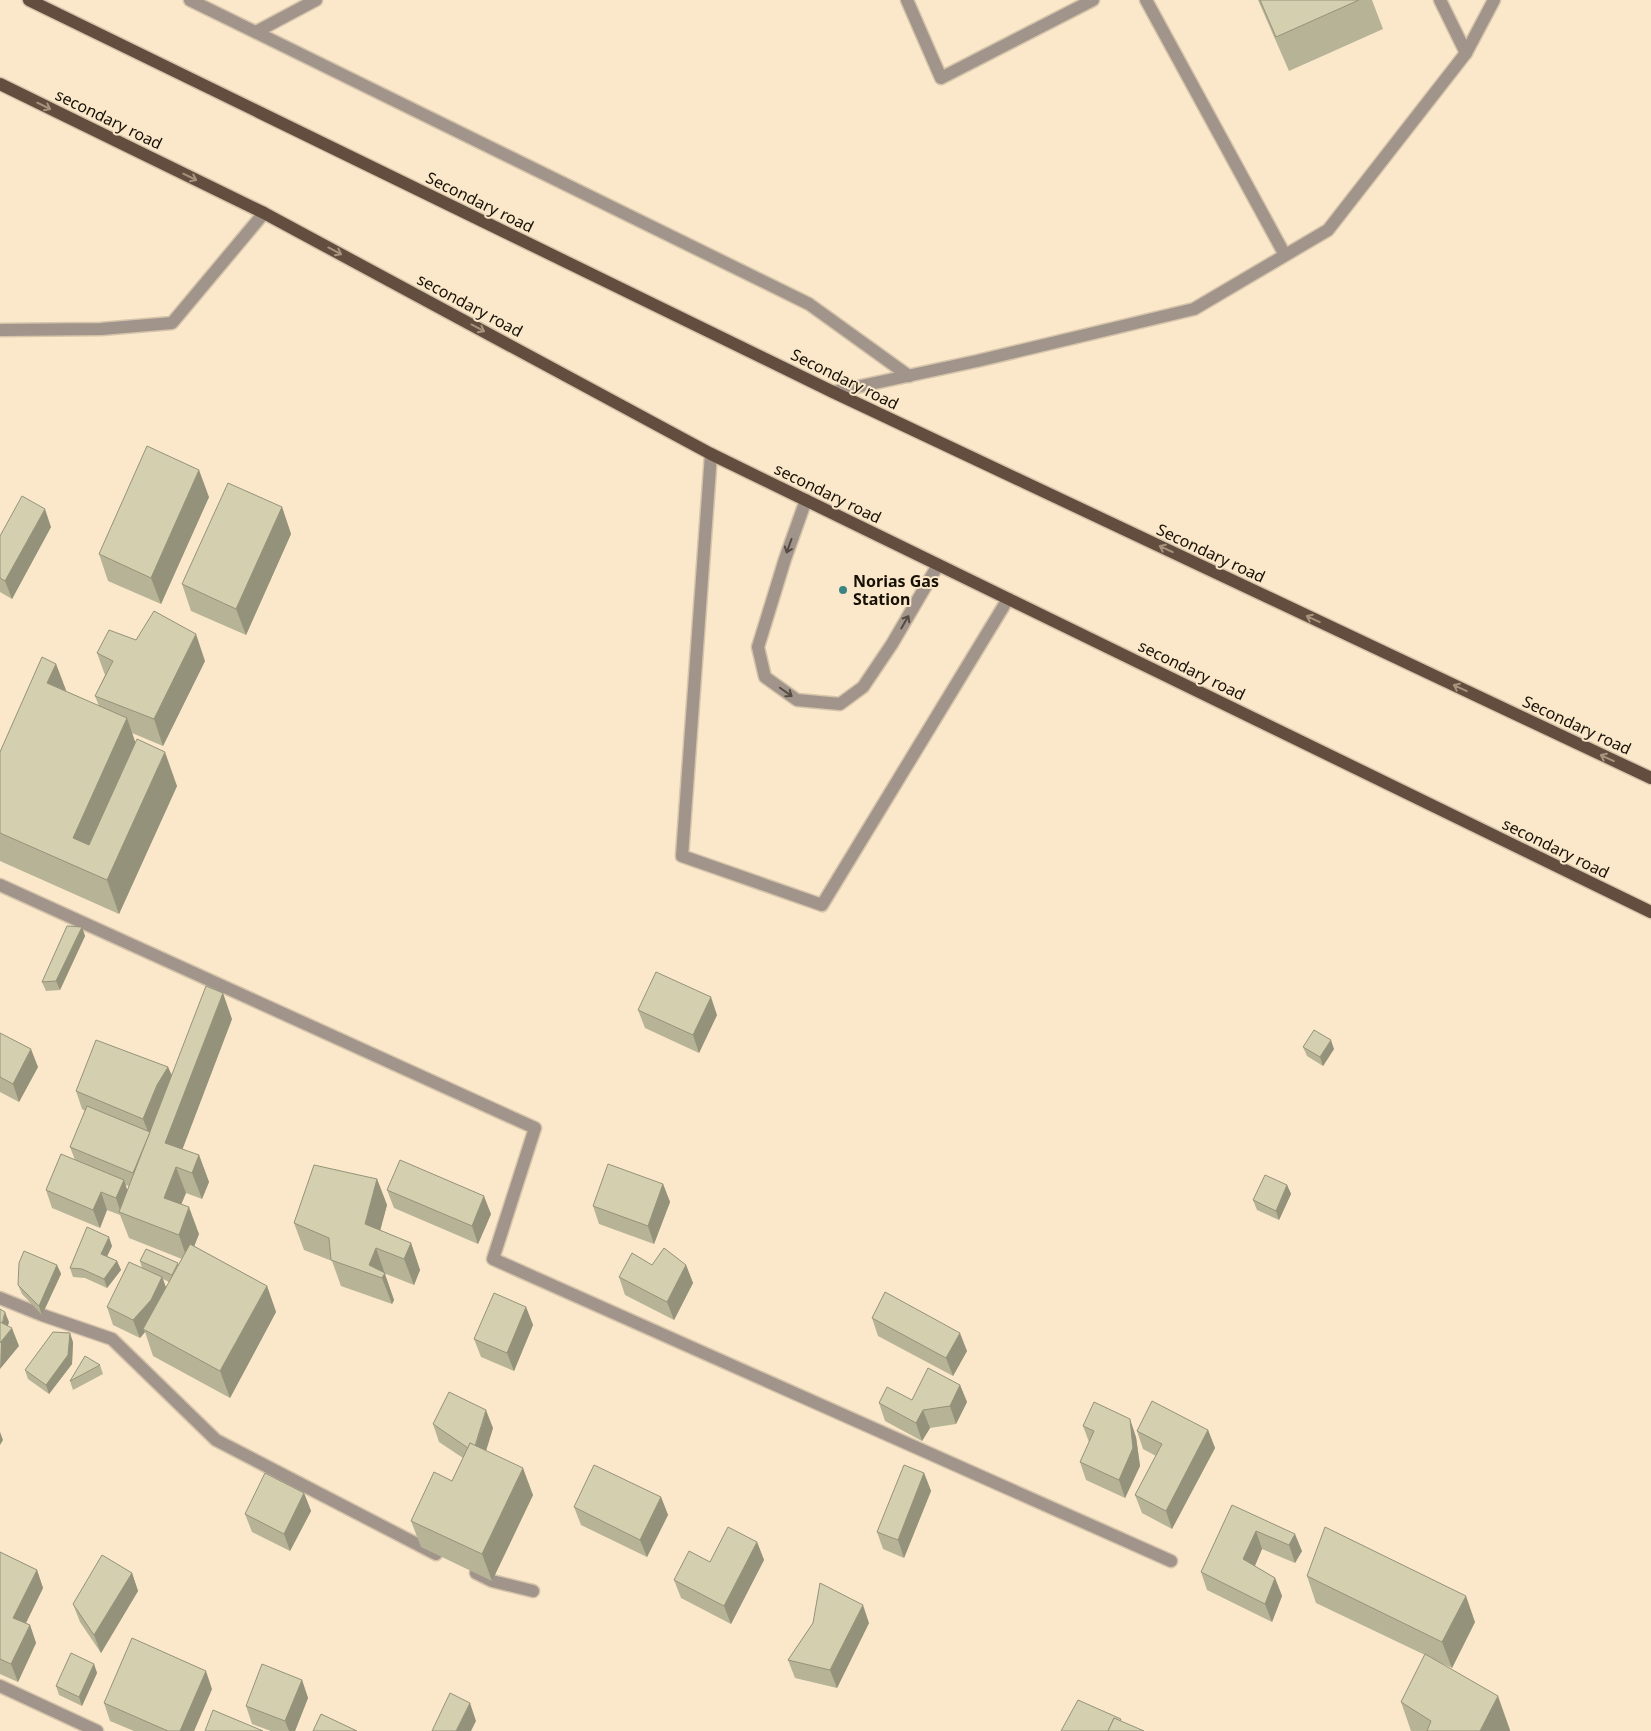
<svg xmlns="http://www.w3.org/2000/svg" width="1651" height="1731" font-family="'Noto Sans',sans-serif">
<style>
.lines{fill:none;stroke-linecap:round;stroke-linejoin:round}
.service-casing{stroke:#d6c5ab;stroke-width:15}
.minor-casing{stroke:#d6c5ab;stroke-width:15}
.primary-casing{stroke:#d6c5ab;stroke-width:15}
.service{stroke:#a1948b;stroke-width:12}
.minor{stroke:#a1948b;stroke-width:12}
.primary{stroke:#634d3e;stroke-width:12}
.wall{fill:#b6b396;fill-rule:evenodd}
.shaded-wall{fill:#94927a}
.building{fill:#d4d0af;stroke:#94927a}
.oneway{stroke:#a7937d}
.oneway2{stroke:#554b42}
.poi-dot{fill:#3c8483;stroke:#fbe8ca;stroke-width:2}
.labels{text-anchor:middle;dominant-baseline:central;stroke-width:4;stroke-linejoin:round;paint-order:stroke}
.street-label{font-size:16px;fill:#161006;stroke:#fbe8ca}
.poi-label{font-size:16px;font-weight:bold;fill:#161006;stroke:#fbe8ca;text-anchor:start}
</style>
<rect width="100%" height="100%" fill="#fbe8ca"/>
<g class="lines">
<defs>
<g id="service">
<polyline points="711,454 682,856 822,905 1008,599"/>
<polyline points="806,500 785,559 758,647 765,677 797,700 840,704 863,687 892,644 938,565"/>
</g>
<g id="minor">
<polyline points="190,0 809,304 909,376"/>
<polyline points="907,0 941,78 1093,0"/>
<polyline points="1146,0 1285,255"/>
<polyline points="1440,0 1466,53"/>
<polyline points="256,32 316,0"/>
<polyline points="0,330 101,329 172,323 264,213"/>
<polyline points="833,392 977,361 1194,309 1328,230 1466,53 1494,0"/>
<polyline points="0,885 535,1128 493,1259 1171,1561"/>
<polyline points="0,1298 42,1315 112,1339 216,1440 436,1554"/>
<polyline points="476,1573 492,1581 533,1591"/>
<polyline points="0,1686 97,1731"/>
</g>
<g id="primary">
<polyline points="29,0 833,392 1651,778"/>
<polyline points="0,84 264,213 711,454 1651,912"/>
</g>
</defs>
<use href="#service" class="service-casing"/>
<use href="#minor" class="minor-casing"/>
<use href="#primary" class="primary-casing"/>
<use href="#service" class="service"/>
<use href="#minor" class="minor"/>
<use href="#primary" class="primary"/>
</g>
<g class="wall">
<polygon points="1258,0 1372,0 1383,29 1289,71"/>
<polygon points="209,497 161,604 108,581 99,554"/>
<polygon points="282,507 291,534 246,635 191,611 182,584"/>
<polygon points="51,527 12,599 0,592 0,536"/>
<polygon points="136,640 205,661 163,746 132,733 135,742 177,786 119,914 0,861 0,752 56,664 66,691 99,706 95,696 105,675 97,653"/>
<polygon points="82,927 85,936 60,990 46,991 42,982"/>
<polygon points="638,1010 717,1015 699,1053 645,1028"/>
<path d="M232,1019L182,1149L199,1155L209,1182L202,1199L186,1193L181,1204L199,1234L194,1246L267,1286L276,1312L230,1398L153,1356L145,1332L140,1338L113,1325L107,1307L142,1268L140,1261L178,1263V1265L182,1259L129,1238L120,1215L107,1210L100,1228L52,1208L46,1190L75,1160L70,1147L85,1111L82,1109L76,1091L168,1067L172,1075ZM125,1185L129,1186L127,1191ZM163,1279L169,1282L166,1288Z"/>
<polygon points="0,1033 38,1067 19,1102 0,1092"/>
<polygon points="1303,1047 1334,1049 1323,1066 1307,1056"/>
<polygon points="377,1179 387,1205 380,1230 411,1243 420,1270 414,1285 386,1274 385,1275 394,1300 392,1304 341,1286 332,1261 304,1250 294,1223"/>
<polygon points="663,1184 670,1202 654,1244 599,1224 593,1206"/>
<polygon points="1287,1185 1291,1194 1279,1220 1257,1210 1253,1200"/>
<polygon points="387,1190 491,1214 478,1244 394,1208"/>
<polygon points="112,1246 107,1256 117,1261 121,1270 107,1288 85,1278 73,1277 70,1268"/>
<polygon points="57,1265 61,1274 42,1315 22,1294 18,1285"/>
<polygon points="652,1265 686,1265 693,1283 674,1320 625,1295 619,1277"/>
<polygon points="526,1307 533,1325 514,1371 481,1357 474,1339"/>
<polygon points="872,1318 967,1351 953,1376 878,1336"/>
<polygon points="73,1342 72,1364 49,1394 28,1379 25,1370"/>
<polygon points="100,1365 103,1374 73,1390 70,1381"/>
<polygon points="960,1385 967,1402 956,1424 930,1428 922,1441 885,1421 879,1403 912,1400"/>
<polygon points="433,1424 493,1428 486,1451 533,1495 492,1581 421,1547 411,1521 452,1481 463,1458 439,1442"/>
<polygon points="1083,1426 1136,1437 1140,1466 1125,1498 1086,1480 1080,1462 1089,1442"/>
<polygon points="1208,1430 1215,1448 1172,1529 1142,1513 1135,1495 1156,1456 1143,1449 1137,1431"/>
<polygon points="924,1473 931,1491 904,1558 883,1549 877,1532"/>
<polygon points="304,1493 311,1511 290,1551 252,1532 245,1514"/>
<polygon points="661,1497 668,1515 647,1557 581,1525 574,1507"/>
<polygon points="1232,1505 1302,1551 1295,1563 1262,1549 1255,1566 1275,1578 1282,1596 1272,1622 1207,1590 1201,1572"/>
<polygon points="757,1542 764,1560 731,1624 681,1598 674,1580 710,1562"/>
<polygon points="0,1552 37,1570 43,1588 26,1623 30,1625 36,1643 18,1682 0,1674"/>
<polygon points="132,1573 138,1591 101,1653 80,1622 73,1604"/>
<polygon points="1307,1576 1475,1622 1452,1668 1439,1662 1510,1730 1510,1731 1411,1731 1401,1702 1425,1655 1316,1603"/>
<polygon points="813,1623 869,1623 837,1688 795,1678 788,1660"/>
<polygon points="94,1664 97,1673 82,1706 59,1695 56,1686"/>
<polygon points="302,1680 308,1698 295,1731 271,1731 252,1724 246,1706"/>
<polygon points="212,1689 194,1731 134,1731 110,1721 104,1703"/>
</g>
<g class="shaded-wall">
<polygon points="199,470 209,497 161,604 151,578"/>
<polygon points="282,507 291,534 246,635 236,609"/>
<polygon points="45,509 51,527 12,599 5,581"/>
<polygon points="196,634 205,661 163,746 154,719"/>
<polygon points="56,664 69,698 47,683"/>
<polygon points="127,718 139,753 86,871 73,838"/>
<polygon points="165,752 177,786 119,914 107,880"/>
<polygon points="82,927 85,936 60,990 56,981"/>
<polygon points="223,993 232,1019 175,1169 165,1143"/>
<polygon points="711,997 717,1015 699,1053 693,1035"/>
<polygon points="1331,1040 1334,1049 1323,1066 1320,1057"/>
<polygon points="31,1049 38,1067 19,1102 13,1084"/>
<polygon points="168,1067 175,1084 139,1191 133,1173 149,1134 143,1119 157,1085"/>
<polygon points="199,1155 209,1182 202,1199 192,1173"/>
<polygon points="176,1167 186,1193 173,1224 164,1198"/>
<polygon points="377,1179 387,1205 375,1250 365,1224"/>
<polygon points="124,1180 130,1198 121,1213 116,1198"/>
<polygon points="663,1184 670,1202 654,1244 648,1226"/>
<polygon points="1287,1185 1291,1194 1279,1220 1276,1211"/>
<polygon points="101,1192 107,1210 100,1228 93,1210"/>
<polygon points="484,1196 491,1214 478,1244 472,1226"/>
<polygon points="189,1207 199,1234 188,1262 179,1235"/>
<polygon points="109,1237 112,1246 104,1263 101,1254"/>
<polygon points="411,1243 420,1270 414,1285 404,1259"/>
<polygon points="376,1248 394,1300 392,1304 382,1278 369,1265"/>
<polygon points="117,1261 121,1270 107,1288 104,1279"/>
<polygon points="57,1265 61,1274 42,1315 39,1306"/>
<polygon points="686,1265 693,1283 674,1320 667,1302"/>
<polygon points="162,1277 169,1295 143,1329 145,1332 140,1338 133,1320"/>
<polygon points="267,1286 276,1312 230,1398 220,1371"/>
<polygon points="526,1307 533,1325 514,1371 507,1353"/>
<polygon points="5,1312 9,1322 5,1337 12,1328 19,1346 0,1369 1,1330"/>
<polygon points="70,1333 73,1342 72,1364 49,1394 46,1385"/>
<polygon points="960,1333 967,1351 953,1376 946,1358"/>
<polygon points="960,1385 967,1402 956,1424 950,1406"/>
<polygon points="486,1410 493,1428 480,1470 474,1452"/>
<polygon points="923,1410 930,1428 922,1441 916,1423"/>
<polygon points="1130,1419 1136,1437 1140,1466 1125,1498 1119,1480"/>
<polygon points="1208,1430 1215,1448 1172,1529 1166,1511"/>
<polygon points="0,1432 3,1440 0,1445"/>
<polygon points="523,1468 533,1495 492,1581 482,1554"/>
<polygon points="924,1473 931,1491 904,1558 898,1540"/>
<polygon points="304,1493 311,1511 290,1551 284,1534"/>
<polygon points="661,1497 668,1515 647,1557 640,1540"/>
<polygon points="1256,1531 1262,1549 1250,1577 1243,1559"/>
<polygon points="1295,1534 1302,1551 1295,1563 1289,1545"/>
<polygon points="757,1542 764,1560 731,1624 724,1606"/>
<polygon points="37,1570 43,1588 20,1635 13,1618"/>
<polygon points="132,1573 138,1591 101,1653 94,1635"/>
<polygon points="1275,1578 1282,1596 1272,1622 1265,1604"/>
<polygon points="1466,1596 1475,1622 1452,1668 1442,1642"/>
<polygon points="863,1605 869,1623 837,1688 830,1670"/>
<polygon points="30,1625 36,1643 18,1682 11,1664"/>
<polygon points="94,1664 97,1673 82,1706 79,1697"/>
<polygon points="206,1671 212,1689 194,1731 180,1731"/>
<polygon points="302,1680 308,1698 295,1731 289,1731 285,1721"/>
<polygon points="1498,1696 1510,1730 1510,1731 1480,1731"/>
<polygon points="470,1703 476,1721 471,1731 456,1731"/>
</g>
<g class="building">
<polygon points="1260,0 1359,0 1276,37"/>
<polygon points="147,446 199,470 151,578 99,554"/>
<polygon points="228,483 282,507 236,609 182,584"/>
<polygon points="22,496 45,509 5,581 0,578 0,536"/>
<polygon points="154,611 196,634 154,719 95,696 113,661 97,653 109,630 136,640"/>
<polygon points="42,657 56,664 47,683 127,718 73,838 89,845 137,739 165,752 107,880 0,833 0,752"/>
<polygon points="67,926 82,927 56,981 42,982"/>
<polygon points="656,972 711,997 693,1035 638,1010"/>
<polygon points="206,986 223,993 165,1143 199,1155 192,1173 176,1167 164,1198 189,1207 179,1235 119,1212"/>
<polygon points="1314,1030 1331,1040 1320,1057 1303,1047"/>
<polygon points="0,1033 31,1049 13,1084 0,1077"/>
<polygon points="96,1040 168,1067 157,1085 143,1119 76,1091"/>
<polygon points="87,1106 150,1132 133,1173 70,1147"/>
<polygon points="61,1154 124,1180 116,1198 101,1192 93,1210 46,1190"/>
<polygon points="400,1160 484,1196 472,1226 387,1190"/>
<polygon points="608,1164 663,1184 648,1226 593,1206"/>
<polygon points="314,1165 377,1179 365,1224 411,1243 404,1259 376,1248 369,1265 385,1273 382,1278 331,1260 329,1238 294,1223"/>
<polygon points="1265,1175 1287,1185 1276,1211 1253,1200"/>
<polygon points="87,1227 109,1237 101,1254 117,1261 104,1279 82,1269 70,1268"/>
<polygon points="190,1244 267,1286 220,1371 143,1329"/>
<polygon points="664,1248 686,1265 667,1302 619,1277 632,1253 652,1265"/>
<polygon points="146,1249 178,1263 172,1275 140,1261"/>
<polygon points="24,1251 57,1265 39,1306 18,1285 19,1263"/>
<polygon points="129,1262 162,1277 151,1300 133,1320 107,1307"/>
<polygon points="885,1292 960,1333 946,1358 872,1318"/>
<polygon points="494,1293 526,1307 507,1353 474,1339"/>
<polygon points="0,1309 5,1312 2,1324 0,1322"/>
<polygon points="0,1322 12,1328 0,1343"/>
<polygon points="53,1332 70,1333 68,1355 46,1385 25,1370"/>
<polygon points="85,1356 100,1365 70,1381"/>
<polygon points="928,1368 960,1385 950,1406 923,1410 916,1423 879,1403 887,1387 912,1400"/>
<polygon points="449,1392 486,1410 475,1446 470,1443 468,1448 433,1424"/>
<polygon points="1152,1401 1208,1430 1166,1511 1135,1495 1162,1444 1137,1431"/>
<polygon points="1094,1402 1130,1419 1133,1448 1119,1480 1080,1462 1094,1431 1083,1426"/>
<polygon points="470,1443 523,1468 482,1554 411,1521 434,1472 452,1481"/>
<polygon points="594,1465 661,1497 640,1540 574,1507"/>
<polygon points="904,1465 924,1473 898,1540 877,1532"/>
<polygon points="265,1473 304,1493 284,1534 245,1514"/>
<polygon points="1232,1505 1295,1534 1289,1545 1256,1531 1243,1559 1275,1578 1265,1604 1201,1572"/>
<polygon points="728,1527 757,1542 724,1606 674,1580 689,1551 710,1562"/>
<polygon points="1325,1527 1466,1596 1442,1642 1307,1576"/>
<polygon points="0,1552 37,1570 13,1618 30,1625 11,1664 0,1659"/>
<polygon points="102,1555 132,1573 94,1635 73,1604"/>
<polygon points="820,1583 863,1605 830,1670 788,1660 813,1623"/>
<polygon points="132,1638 206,1671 180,1731 168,1731 104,1703"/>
<polygon points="71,1653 94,1664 79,1697 56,1686"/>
<polygon points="1425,1654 1498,1696 1480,1731 1427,1731 1431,1721 1401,1702"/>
<polygon points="262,1664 302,1680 285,1721 246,1706"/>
<polygon points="450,1693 470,1703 456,1731 432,1731"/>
<polygon points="1078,1700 1121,1719 1120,1721 1114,1718 1108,1731 1061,1731"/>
<polygon points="213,1710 263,1731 205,1731"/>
<polygon points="321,1714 357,1731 313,1731"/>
<polygon points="1114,1718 1144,1731 1108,1731"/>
</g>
<defs><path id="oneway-shaft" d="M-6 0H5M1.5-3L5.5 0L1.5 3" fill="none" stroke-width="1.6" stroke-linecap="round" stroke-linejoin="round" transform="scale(1.25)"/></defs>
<g class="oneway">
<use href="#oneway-shaft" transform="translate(44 106) rotate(26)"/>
<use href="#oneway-shaft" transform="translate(190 177) rotate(26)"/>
<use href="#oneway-shaft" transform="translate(335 251) rotate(28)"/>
<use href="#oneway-shaft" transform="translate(478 328) rotate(28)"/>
<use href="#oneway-shaft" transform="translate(1166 549) rotate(-155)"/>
<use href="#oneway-shaft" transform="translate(1313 619) rotate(-155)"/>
<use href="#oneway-shaft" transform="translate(1460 688) rotate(-155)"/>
<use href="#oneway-shaft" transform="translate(1607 758) rotate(-155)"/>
</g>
<g class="oneway2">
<use href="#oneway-shaft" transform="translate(789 546) rotate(110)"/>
<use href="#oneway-shaft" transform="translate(905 622) rotate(-60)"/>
<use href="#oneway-shaft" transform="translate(786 692) rotate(35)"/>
</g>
<circle class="poi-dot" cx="843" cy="590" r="5"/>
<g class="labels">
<g class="street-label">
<text transform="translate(109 119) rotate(26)">secondary road</text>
<text transform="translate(480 202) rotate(26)">Secondary road</text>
<text transform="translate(470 305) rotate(28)">secondary road</text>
<text transform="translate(845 379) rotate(26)">Secondary road</text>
<text transform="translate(828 493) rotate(26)">secondary road</text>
<text transform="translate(1211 553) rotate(25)">Secondary road</text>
<text transform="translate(1192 670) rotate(26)">secondary road</text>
<text transform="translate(1577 725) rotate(25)">Secondary road</text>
<text transform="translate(1556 848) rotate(26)">secondary road</text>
</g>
<g class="poi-label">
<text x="853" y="581">Norias Gas<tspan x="853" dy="18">Station</tspan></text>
</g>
</g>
</svg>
